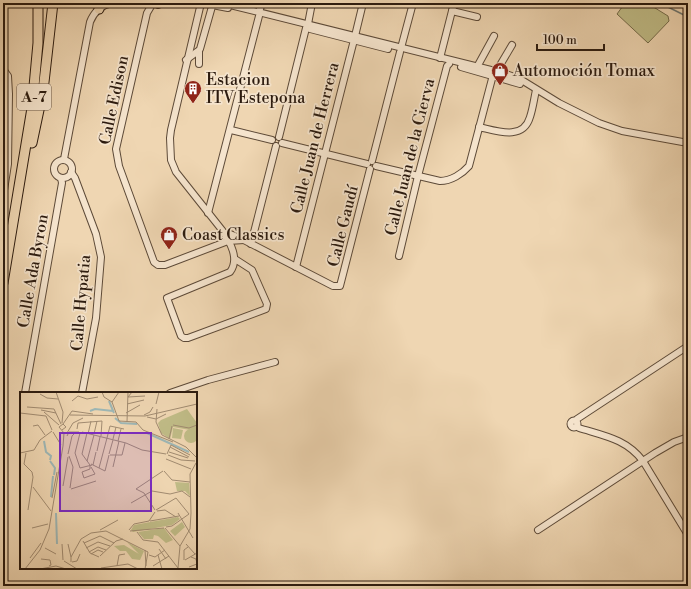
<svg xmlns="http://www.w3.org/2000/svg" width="691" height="589" font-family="'Libre Bodoni',serif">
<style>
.pitch{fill:#c0bc87;stroke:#766c4b}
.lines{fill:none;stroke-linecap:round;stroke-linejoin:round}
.stream{stroke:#707973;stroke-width:1.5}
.minor-casing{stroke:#5d4a38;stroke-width:8}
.highway-casing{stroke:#2c1b0f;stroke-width:11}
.minor{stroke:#f5e4cd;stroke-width:6}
.highway{stroke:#efd6b2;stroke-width:9}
.labels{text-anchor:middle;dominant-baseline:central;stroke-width:3.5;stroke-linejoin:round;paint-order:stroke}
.shield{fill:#f5e4cd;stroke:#685748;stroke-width:1}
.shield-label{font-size:15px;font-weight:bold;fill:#2c1b0f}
.poi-label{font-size:16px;fill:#2c1b0f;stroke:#f5e4cd;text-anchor:start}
.street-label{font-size:16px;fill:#2c1b0f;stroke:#f5e4cd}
.inset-river{fill:none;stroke:#9db7b6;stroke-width:2}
.inset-road{fill:none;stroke:#a18b71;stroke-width:1}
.view{fill:#7b2cbf;fill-opacity:0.15;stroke:#7b2cbf;stroke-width:2}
.inset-edge{fill:none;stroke:#2c1b0f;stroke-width:2}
</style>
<rect width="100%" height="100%" fill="#efd6b2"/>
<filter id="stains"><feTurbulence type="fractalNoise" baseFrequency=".005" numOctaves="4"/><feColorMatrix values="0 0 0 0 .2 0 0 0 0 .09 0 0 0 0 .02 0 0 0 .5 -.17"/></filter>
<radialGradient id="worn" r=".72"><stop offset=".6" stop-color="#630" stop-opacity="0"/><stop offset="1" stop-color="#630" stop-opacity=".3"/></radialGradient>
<polygon class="pitch" points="625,3 647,3 668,16 669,21 648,43 617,14"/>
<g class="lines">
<polyline class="stream" points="660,3 688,17"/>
<defs>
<g id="minor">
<polyline points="153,3 147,13 116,149 119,166 154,262 158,265 165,265 228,241 244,240"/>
<polyline points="153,3 158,5 163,3"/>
<path d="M201,3L171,130L170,138L171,160L176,172L222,230C230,242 240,259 230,272L167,298L181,336L184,338H188L266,309L267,304L252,270L235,259"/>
<polyline points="202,3 228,8"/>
<polyline points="222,3 503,73 520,79 559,103 599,123 622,131 688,143"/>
<polyline points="452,11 477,17"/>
<polyline points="259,12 262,3"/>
<polyline points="308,24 312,3"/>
<polyline points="310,29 388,49"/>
<polyline points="355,36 363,3"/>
<polyline points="401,48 413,3"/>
<polyline points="200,49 213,3"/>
<polyline points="440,58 454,3"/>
<polyline points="186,60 198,51"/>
<polyline points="199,64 199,52"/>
<polyline points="461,67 520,84"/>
<polyline points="477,67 494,36"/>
<polyline points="3,69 8,76 9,94 8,164 3,197"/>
<polyline points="496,72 512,45"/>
<path d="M479,127C497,131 523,141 530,117C533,108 534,99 536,90"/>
<polyline points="231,130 272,140"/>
<polyline points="279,137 306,28"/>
<polyline points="282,143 367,164"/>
<path d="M64,159L90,22C94,12 101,5 112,3"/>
<circle cx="63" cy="169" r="9"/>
<polyline points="372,161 400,52"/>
<path d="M376,166L440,181C451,181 462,174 469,166L493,75"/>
<polyline points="71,172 75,178 96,234 101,257 96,318 82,393"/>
<polyline points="208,213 259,16"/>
<polyline points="224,233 230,234 240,238 333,286 340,286 370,169"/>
<polyline points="251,244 276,146"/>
<polyline points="399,256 418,176 447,66 449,64"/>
<polyline points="296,267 354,40"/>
<polyline points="25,393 62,183 61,178"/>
<polyline points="170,393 208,380 275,362"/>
<circle cx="574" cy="424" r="3.5"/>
<polyline points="576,421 577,419 688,346"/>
<path d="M577,426L579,428C605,436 626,439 643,461L688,535"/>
<polyline points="538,530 655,453 674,442 688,437"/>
</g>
<g id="highway">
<polyline points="99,9 99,3"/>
<polyline points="32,143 43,91 53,3"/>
<polyline points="3,283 32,108 38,43 38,3"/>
</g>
</defs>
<use href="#minor" class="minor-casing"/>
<use href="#highway" class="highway-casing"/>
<use href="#minor" class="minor"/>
<use href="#highway" class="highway"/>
</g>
<defs>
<symbol id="shop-pin" viewBox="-11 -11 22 30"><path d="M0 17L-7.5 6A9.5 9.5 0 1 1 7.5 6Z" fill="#8f2418" stroke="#f5e4cd"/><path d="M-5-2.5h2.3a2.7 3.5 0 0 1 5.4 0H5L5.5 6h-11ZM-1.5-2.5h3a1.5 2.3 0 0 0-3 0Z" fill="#fff"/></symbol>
<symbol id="building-pin" viewBox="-11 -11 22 30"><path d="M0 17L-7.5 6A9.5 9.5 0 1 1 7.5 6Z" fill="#8f2418" stroke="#f5e4cd"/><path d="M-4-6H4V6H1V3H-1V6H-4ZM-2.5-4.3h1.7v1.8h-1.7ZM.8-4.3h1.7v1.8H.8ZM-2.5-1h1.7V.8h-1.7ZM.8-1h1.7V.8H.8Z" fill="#fff"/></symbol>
</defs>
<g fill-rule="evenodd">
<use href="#shop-pin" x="490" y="61" width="20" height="27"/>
<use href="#building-pin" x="183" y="79" width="20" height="27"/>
<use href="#shop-pin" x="159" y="225" width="20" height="27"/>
</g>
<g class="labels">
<rect class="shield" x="17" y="84" width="34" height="26" rx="3"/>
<g class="shield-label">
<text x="34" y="97">A-7</text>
</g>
<g class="poi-label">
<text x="513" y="71">Automoción Tomax</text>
<text x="206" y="80">Estacion<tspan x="206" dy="18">ITV Estepona</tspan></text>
<text x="182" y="235">Coast Classics</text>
</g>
<g class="street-label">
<text transform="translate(114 100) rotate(-78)">Calle Edison</text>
<text transform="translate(315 138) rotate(-76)">Calle Juan de Herrera</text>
<text transform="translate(410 157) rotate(-76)">Calle Juan de la Cierva</text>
<text transform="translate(343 226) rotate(-76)">Calle Gaudí</text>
<text transform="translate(33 271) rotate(-80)">Calle Ada Byron</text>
<text transform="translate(81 303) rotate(-85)">Calle Hypatia</text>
</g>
</g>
<g transform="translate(20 392)">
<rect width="177" height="177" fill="#efd6b2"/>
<path d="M158,125L160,127L152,133L113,140L111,138L114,133Z" fill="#c0bc87"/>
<path d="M167,17L177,31L176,39L153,35L150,47L141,41L138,31L141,28ZM155,90L169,91L170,104L165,99H157ZM144,136L153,148L146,151L138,144L134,143L133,147H124L118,140ZM107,150L124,159L120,168L112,167L106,159H100L94,154L104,153L119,162Z" fill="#c0bc87"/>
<path d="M153,36L163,38L161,47L152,46ZM164 44a7 7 0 1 1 14 0a7 7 0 1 1-14 0ZM162,130L165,135L155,144L150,139Z" fill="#c0bc87"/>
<path class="inset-river" d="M89,9L94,21M70,19L75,17L93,19M95,26L101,31L117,32M127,41L169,60M24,49L26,60L31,64L30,68M30,69L35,76L34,83M31,105L33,84M36,121L37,152"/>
<path class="inset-road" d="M36,0L43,20L42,31M82,0L84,5L92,10L99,29L116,30L123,38L153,50M112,0L108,5L125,4M20,2L27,6L38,7M52,9L58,4L67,7L78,5M92,10L99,0M107,12L124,8M136,12L139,0M7,15L34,17L41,32M21,18L36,21M24,20L39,33M0,21L26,24L32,38M106,21L120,13M50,23L125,24L177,12M124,23L130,20L133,15M127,25L136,27L146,22M107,30L108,0M136,30L142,43L166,55L177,66M136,30L137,17M43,32L52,19L73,22M153,33L169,36L177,33M13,34L18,33L25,43M57,37L58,31L82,29L81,44M33,40L41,53M62,40L106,51L122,58L146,62M47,41L53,31L63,26M60,41L55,61L60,76L72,73M67,41L62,62L70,73M68,42L71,29M74,42L77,29M47,44L49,40H59M87,46L90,34L104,37M93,47L96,35M149,47L152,34M98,49L101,37M150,55L169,65M77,59L80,45M149,60L168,66M0,61L14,58L20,48L32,39M6,61L4,72L12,80L13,85L8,118M48,62L52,44L55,41M89,62L93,48M147,62L151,53L170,63M90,63H102L105,51M148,63L161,68L175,69M49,64L53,75L50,96M146,67L171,77M67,69L74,43M71,72L85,79L89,63M70,73V77L62,80L64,86L75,82L71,75M73,73L76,60M93,75L99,49M79,76L87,46M144,79L152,88L170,90M43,94L48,65M13,95L31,119M51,97L76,89M116,97L143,79M116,97L124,101L135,118M32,106L37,80M111,111L132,99L150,102L162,99L170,105M136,118L156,106L169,122M137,119L145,118L156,125M158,121L173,146M171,121L170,82L176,71M130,129L159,124M146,135L152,134L169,122M12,136L28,132M145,136L160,154M80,138L98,128M109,138L114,132L129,129L135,120M110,139L144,136M117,140L123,148L138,150L158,176M63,149L70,161L79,165M64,151L80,144L94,151M42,152L43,168M48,152L51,165M166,152L175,162M25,156L36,162M66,156L78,150L90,154M139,157L146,167M125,158L126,174M69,160L78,155L86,158M71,162L78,158L83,160M129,163L135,165L145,158M138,163L142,177M80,164L96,149L103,147M10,166L21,151M21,167L30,168L31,173L29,174M164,168V158L168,155M165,168L177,161M44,169L57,177M51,170V165L61,147L71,141L86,139L128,160L125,177M52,170L57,169L60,162M97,174L99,163L105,162M133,174L149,164M169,175L177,172L176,167L171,165M81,176L108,172L118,177M158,176L160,154L170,137L171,121M5,177L20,158L29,137L43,54L44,41L39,35L43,32L46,35L42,38M20,177L36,174L46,177M92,177H110"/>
<path class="view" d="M40,41H131V119H40Z"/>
<rect width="177" height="177" class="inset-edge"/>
</g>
<rect width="691" height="589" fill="none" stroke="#efd6b2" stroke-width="16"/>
<rect x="4" y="4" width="683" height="581" fill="none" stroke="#2c1b0f" stroke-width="2"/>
<rect x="8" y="8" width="675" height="573" fill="none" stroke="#2c1b0f"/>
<path d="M537 44v6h67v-6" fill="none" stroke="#2c1b0f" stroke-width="2"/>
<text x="543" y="44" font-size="12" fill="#2c1b0f" stroke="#f5e4cd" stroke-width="3" paint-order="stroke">100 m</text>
<rect width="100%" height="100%" filter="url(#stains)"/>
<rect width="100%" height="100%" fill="url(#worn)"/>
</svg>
